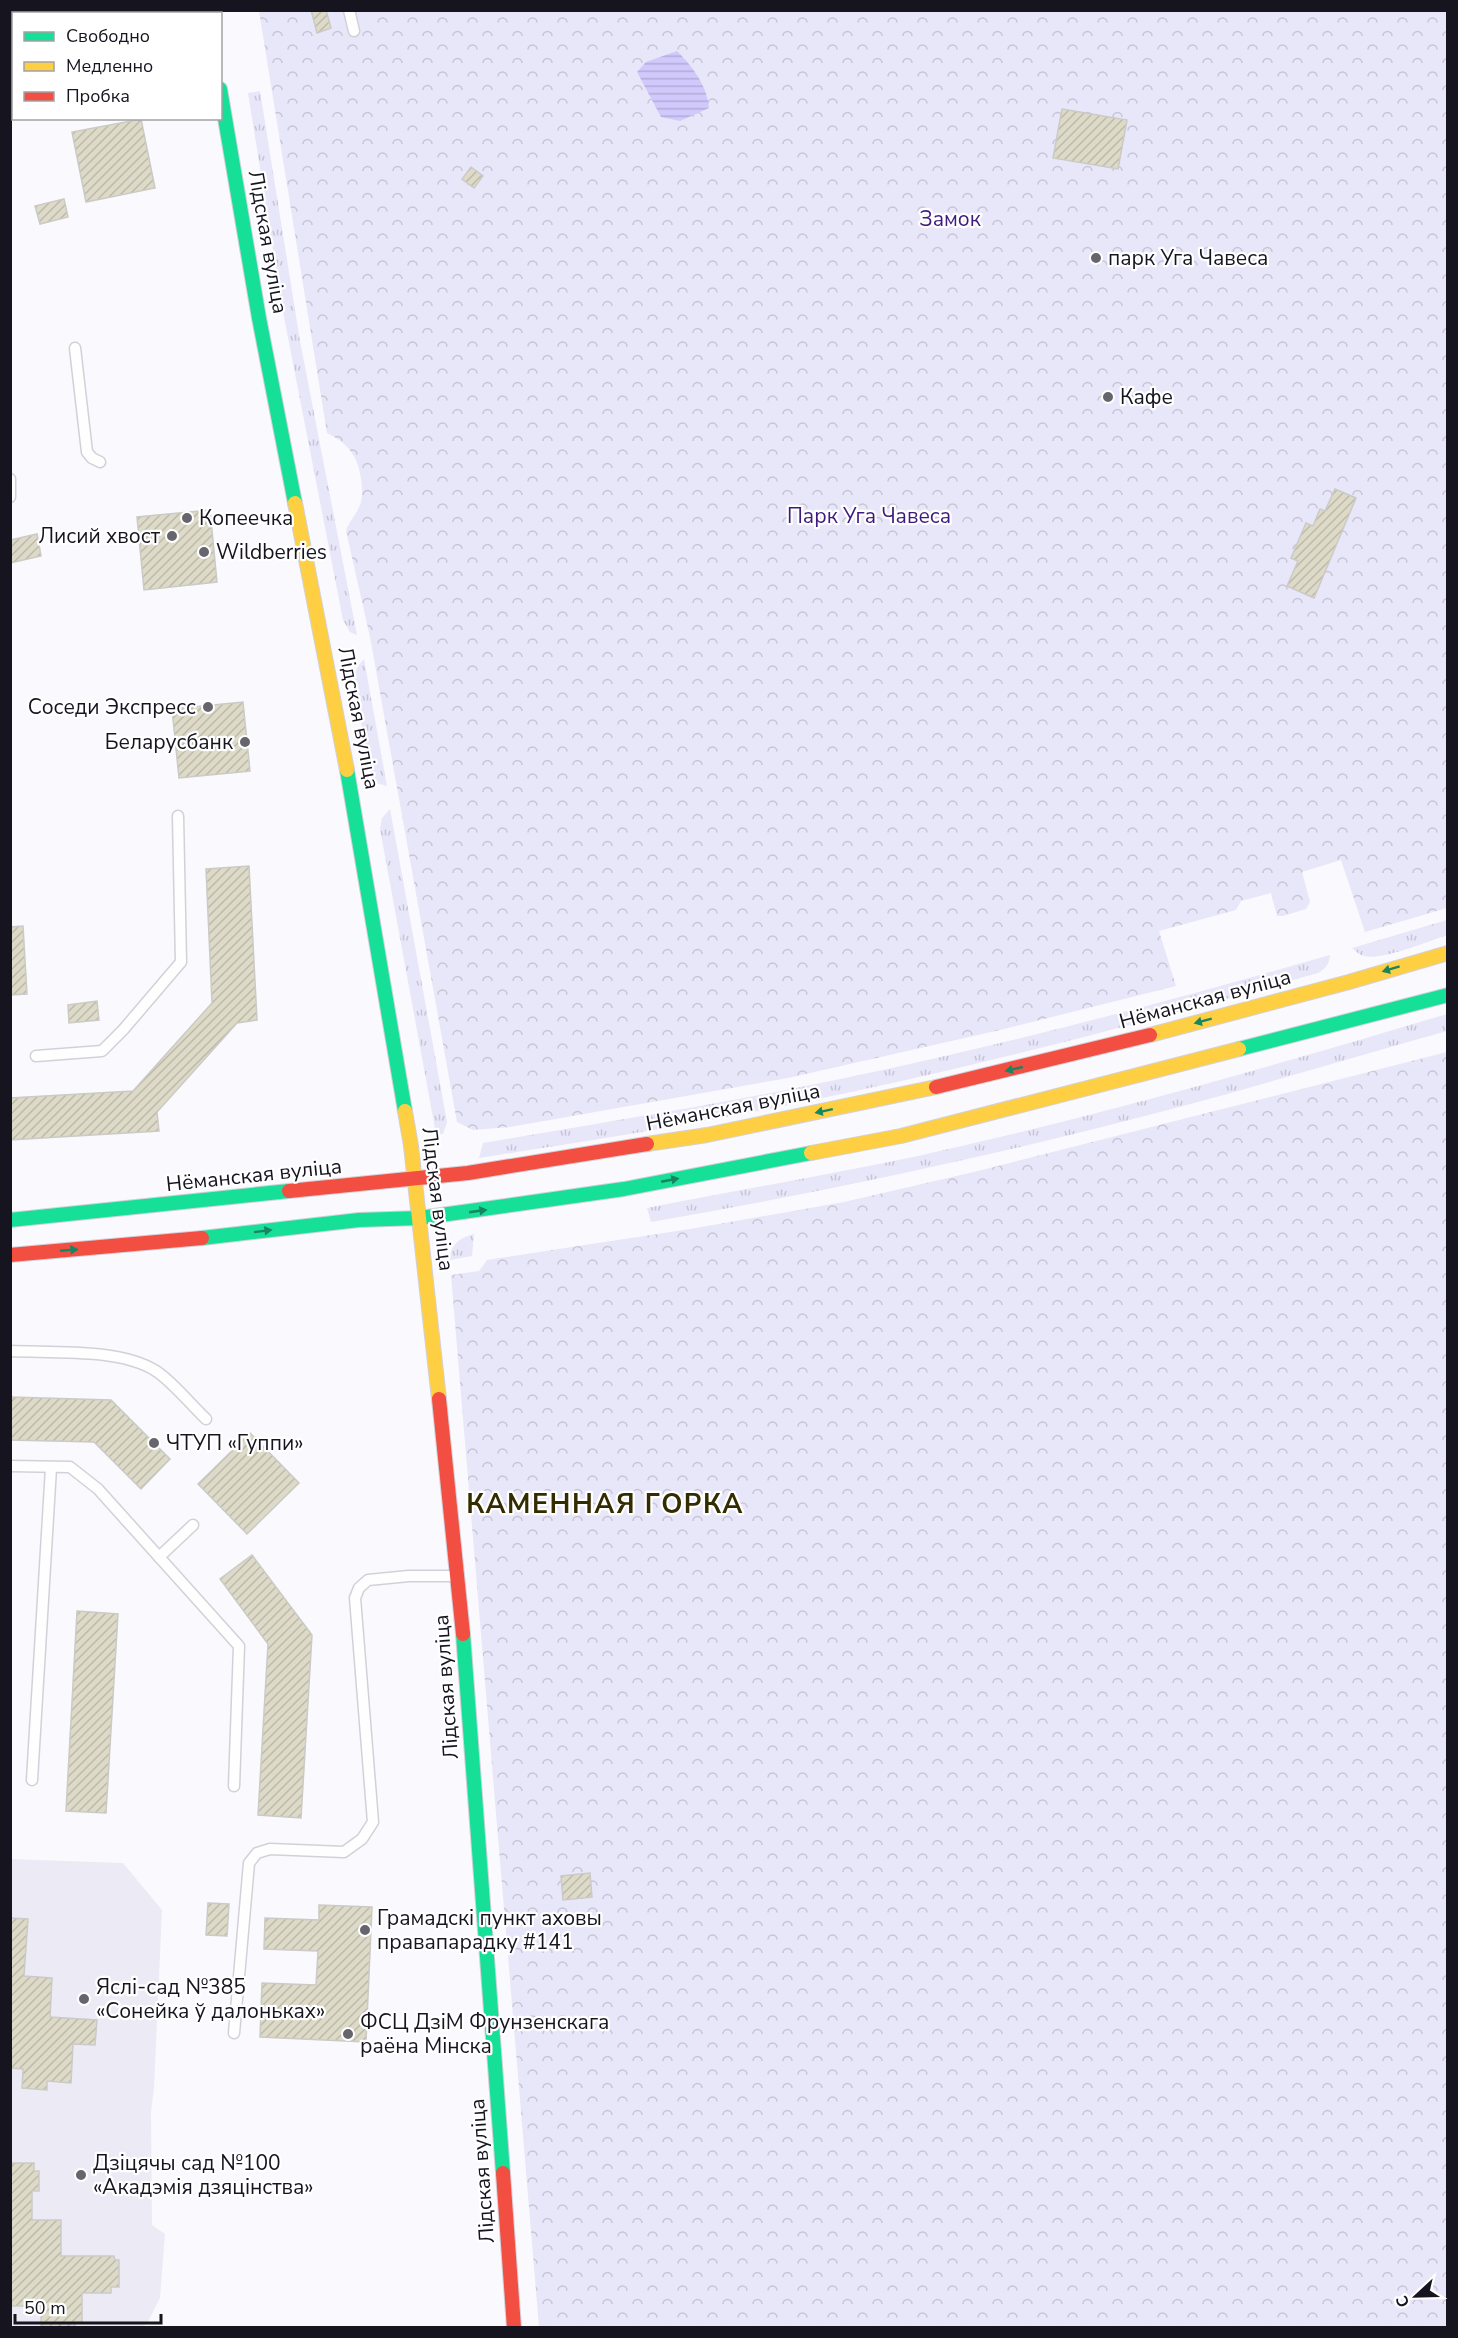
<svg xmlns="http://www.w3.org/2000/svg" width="1458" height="2338" font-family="'Nunito Sans',sans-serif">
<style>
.built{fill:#ecebf5}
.grass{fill:url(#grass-tufts)}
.park{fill:url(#park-crowns)}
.water{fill:url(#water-rules)}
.building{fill:url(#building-hatch);stroke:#cbcac6;stroke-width:1.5}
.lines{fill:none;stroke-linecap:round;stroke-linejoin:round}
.lane-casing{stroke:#d2d1d9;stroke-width:13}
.fast-casing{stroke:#d2d1d9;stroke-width:16}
.slow-casing{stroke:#d2d1d9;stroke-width:16}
.jam-casing{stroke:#d2d1d9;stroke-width:16}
.lane{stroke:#fefeff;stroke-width:10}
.fast{stroke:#16e098;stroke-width:14}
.slow{stroke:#ffcf43;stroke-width:14}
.jam{stroke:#f24e42;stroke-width:14}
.oneway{fill:#168562}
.poi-dot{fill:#66656d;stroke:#fff;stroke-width:2}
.labels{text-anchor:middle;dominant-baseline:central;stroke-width:4.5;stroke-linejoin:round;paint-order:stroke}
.park-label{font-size:21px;fill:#3d1a7e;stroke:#fff}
.street-label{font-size:21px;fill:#16151f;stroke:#fff}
.poi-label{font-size:21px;fill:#16151f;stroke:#fff;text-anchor:start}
.district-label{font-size:27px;font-weight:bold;letter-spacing:1.5px;fill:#342c01;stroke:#fff}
</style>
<defs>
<pattern id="grass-tufts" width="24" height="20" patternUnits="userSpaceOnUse" patternTransform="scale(1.5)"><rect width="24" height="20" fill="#e8e6f9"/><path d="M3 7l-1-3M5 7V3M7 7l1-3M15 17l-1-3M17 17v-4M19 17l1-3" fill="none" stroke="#c6c4d5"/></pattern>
<pattern id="park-crowns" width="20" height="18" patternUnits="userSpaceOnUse" patternTransform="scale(1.5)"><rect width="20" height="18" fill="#e8e6f9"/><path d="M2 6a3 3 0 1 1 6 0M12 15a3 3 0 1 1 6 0" fill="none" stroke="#c6c4d5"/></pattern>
<pattern id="water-rules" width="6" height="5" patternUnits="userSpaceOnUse" patternTransform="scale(1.5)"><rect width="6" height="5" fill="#d1c8fb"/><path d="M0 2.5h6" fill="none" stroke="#b3abd7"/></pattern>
<pattern id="building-hatch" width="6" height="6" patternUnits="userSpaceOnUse" patternTransform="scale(1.5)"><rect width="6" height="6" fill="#dedac8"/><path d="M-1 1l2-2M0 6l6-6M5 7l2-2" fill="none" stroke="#bebaab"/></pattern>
</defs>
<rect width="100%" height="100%" fill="#faf9fd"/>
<polygon class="built" points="11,1859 123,1863 162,1910 154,2088 151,2112 152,2225 165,2234 160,2298 148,2322 142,2327 11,2328"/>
<g class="grass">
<polygon points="260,91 300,341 357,635 350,632 343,620 283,312 248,93"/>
<polygon points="364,659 387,786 376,783 371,775 353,678 358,666"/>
<polygon points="390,809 447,1122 443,1134 436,1134 380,829 382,818"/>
<path d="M1447,920V935C1429,941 1381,961 1364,956C1359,955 1356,951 1352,948Z"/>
<path d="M1330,955C1329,965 1326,968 1318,973C1129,1027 935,1078 742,1114C655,1131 567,1144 479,1158L483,1143C606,1122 728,1103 850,1077C1011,1043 1171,1001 1330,955Z"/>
<path d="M1447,1014V1031C1354,1057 1262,1085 1168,1110C998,1155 824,1192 651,1222L647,1208C737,1190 828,1175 918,1156C1096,1117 1273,1066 1447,1014Z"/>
<path d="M474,1234L472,1256L450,1260C450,1244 460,1238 474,1234Z"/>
</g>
<g class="park">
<path d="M259,11H1447V908L1365,932L1341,860L1302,872L1310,902L1306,909L1283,916H1277L1271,893L1241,901L1236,910L1159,931L1176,986L1000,1030L788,1078L510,1127L473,1130L457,1122L370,637L346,531C349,521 358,513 361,502C363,494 362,487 361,479C358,456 348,443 327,433Z"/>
<polygon points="1447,1052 1447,2327 539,2327 451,1275 479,1271 487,1260 690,1229 844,1202 978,1171"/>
</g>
<path class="water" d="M677,51C693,67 707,86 709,108L680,121L661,117L637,72L646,62Z"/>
<g class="building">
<polygon points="311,10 326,10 331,28 317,33"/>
<polygon points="1062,109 1127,120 1118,169 1053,158"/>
<polygon points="141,119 155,188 86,202 72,132"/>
<polygon points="471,167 483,176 474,188 462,179"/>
<polygon points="64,199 68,217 40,224 35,206"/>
<polygon points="1335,489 1356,498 1314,598 1287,586 1298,561 1291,558 1306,523 1313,526 1320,509 1325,511"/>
<polygon points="210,510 217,582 144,590 137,517"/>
<polygon points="37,534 41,556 10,563 10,540"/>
<polygon points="243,702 250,771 179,778 172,709"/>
<polygon points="249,866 257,1020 237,1023 157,1112 159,1131 10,1140 10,1098 133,1091 212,1003 206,869"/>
<polygon points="23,926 27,994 10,995 10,927"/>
<polygon points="97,1001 99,1020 69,1023 68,1005"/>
<polygon points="10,1397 111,1400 170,1459 141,1489 94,1442 10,1440"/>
<polygon points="250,1433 299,1483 247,1534 198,1484"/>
<polygon points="252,1555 312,1635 301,1818 258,1815 268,1644 220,1579"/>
<polygon points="77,1611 118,1614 106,1813 66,1811"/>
<polygon points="590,1873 592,1897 563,1900 561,1876"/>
<polygon points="208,1903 229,1904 227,1936 206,1935"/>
<polygon points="319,1905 372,1907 366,2042 260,2037 262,1983 316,1985 318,1951 264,1949 265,1918 319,1920"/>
<polygon points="10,1918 28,1919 24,1976 52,1978 50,2017 97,2020 95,2045 73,2044 71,2083 47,2081 47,2090 22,2088 23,2069 10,2068"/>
<polygon points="10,2163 34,2163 34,2171 39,2171 39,2191 32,2191 32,2220 61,2220 61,2256 114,2256 115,2260 119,2260 119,2287 111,2287 111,2293 82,2293 82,2322 75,2322 75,2328 41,2326 41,2306 10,2306"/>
</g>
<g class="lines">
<defs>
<g id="lane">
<polyline points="95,10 95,14"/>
<polyline points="349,10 354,31"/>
<polyline points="75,348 87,452 92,458 100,462"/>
<polyline points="10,479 10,497"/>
<polyline points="36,1056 102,1051 123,1030 181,962 178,816"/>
<path d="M10,1351C53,1353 120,1348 156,1371C174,1383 190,1404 206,1419"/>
<polyline points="10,1466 70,1467 98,1489 239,1646 234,1786"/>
<polyline points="159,1557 193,1525"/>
<polyline points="32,1780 51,1468"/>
<polyline points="234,2033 249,1863 257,1853 270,1849 344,1852 362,1839 373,1822 355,1598 359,1588 368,1580 409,1576 456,1576"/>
</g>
<g id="fast">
<polyline points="220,89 259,318 295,503"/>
<polyline points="347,770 405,1111"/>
<polyline points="1239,1049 1448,995"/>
<polyline points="10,1220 289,1191"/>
<polyline points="202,1238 359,1220 420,1218 624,1189 811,1153"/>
<polyline points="463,1634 503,2173"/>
</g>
<g id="slow">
<polyline points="295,503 347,770"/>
<polyline points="1150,1035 1349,982 1448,953"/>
<polyline points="405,1111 411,1146 439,1399"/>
<polyline points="647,1144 707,1135 936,1087"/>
<polyline points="811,1153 901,1136 1239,1049"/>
</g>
<g id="jam">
<polyline points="206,10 207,14"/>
<polyline points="936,1087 1150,1035"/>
<polyline points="289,1191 468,1173 647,1144"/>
<polyline points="10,1255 202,1238"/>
<polyline points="439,1399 463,1634"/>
<polyline points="503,2173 514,2328"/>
</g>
</defs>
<use href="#lane" class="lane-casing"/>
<use href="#fast" class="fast-casing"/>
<use href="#slow" class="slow-casing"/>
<use href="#jam" class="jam-casing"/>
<use href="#lane" class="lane"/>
<use href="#fast" class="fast"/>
<use href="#slow" class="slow"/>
<use href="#jam" class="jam"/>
</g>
<defs><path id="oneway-solid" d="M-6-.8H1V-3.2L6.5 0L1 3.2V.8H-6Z" transform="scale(1.5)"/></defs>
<g class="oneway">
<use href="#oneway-solid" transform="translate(1391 969) rotate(163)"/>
<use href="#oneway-solid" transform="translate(1203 1021) rotate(165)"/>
<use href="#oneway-solid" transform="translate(1014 1069) rotate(167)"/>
<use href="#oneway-solid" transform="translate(824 1111) rotate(168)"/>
<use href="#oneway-solid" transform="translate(670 1180) rotate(-11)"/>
<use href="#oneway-solid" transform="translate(478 1211) rotate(-8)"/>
<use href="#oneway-solid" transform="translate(263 1231) rotate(-7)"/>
<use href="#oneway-solid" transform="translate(69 1250) rotate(-5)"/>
</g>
<g class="poi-dot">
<circle cx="1096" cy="258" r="6"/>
<circle cx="1108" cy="397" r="6"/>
<circle cx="187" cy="518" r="6"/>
<circle cx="172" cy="536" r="6"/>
<circle cx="204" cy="552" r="6"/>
<circle cx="208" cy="707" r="6"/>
<circle cx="245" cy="742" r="6"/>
<circle cx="154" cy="1443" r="6"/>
<circle cx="365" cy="1930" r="6"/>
<circle cx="84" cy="1999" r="6"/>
<circle cx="348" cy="2034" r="6"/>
<circle cx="81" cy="2175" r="6"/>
</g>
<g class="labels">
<g class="park-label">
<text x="950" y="219">Замок</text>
<text x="869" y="516">Парк Уга Чавеса</text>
</g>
<g class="street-label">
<text transform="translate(268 242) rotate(80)">Лідская вуліца</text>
<text transform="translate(359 718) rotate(79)">Лідская вуліца</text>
<text transform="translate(1205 999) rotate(-15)">Нёманская вуліца</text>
<text transform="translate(733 1107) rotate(-11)">Нёманская вуліца</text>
<text transform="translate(254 1175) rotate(-6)">Нёманская вуліца</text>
<text transform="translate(438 1199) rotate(83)">Лідская вуліца</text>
<text transform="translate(446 1687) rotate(-94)">Лідская вуліца</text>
<text transform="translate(482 2171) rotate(-94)">Лідская вуліца</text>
</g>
<g class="poi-label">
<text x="1108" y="258">парк Уга Чавеса</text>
<text x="1120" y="397">Кафе</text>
<text x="199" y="518">Копеечка</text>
<text x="160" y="536" text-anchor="end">Лисий хвост</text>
<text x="216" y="552">Wildberries</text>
<text x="196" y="707" text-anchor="end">Соседи Экспресс</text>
<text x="233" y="742" text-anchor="end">Беларусбанк</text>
<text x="166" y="1443">ЧТУП «Гуппи»</text>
<text x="377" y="1918">Грамадскі пункт аховы<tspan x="377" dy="24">правапарадку #141</tspan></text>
<text x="96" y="1987">Яслі-сад №385<tspan x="96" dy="24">«Сонейка ў далоньках»</tspan></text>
<text x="360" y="2022">ФСЦ ДзіМ Фрунзенскага<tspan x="360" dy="24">раёна Мінска</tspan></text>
<text x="93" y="2163">Дзіцячы сад №100<tspan x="93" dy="24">«Акадэмія дзяцінства»</tspan></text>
</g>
<g class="district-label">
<text x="605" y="1504">КАМЕННАЯ ГОРКА</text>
</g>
</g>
<rect width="1458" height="2338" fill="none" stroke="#16151f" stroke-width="24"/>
<rect x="12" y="12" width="210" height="108" fill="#ffffff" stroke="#a2a1a5" stroke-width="1.5"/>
<rect x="24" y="32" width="30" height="9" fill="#16e098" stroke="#a2a1a5" stroke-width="1.5"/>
<text x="66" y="42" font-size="18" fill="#16151f">Свободно</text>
<rect x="24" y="62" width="30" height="9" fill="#ffcf43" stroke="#a2a1a5" stroke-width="1.5"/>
<text x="66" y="72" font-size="18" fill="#16151f">Медленно</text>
<rect x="24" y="92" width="30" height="9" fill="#f24e42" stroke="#a2a1a5" stroke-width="1.5"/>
<text x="66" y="102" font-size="18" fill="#16151f">Пробка</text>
<g transform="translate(1416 2296) rotate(248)" stroke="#ffffff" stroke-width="4.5" paint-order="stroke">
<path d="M0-4.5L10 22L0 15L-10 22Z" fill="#16151f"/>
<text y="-9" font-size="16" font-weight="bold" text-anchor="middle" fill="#16151f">С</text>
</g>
<path d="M15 2314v9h146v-9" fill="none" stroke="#16151f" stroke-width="3"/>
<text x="24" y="2314" font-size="18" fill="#16151f" stroke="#ffffff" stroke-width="4.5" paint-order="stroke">50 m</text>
</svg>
